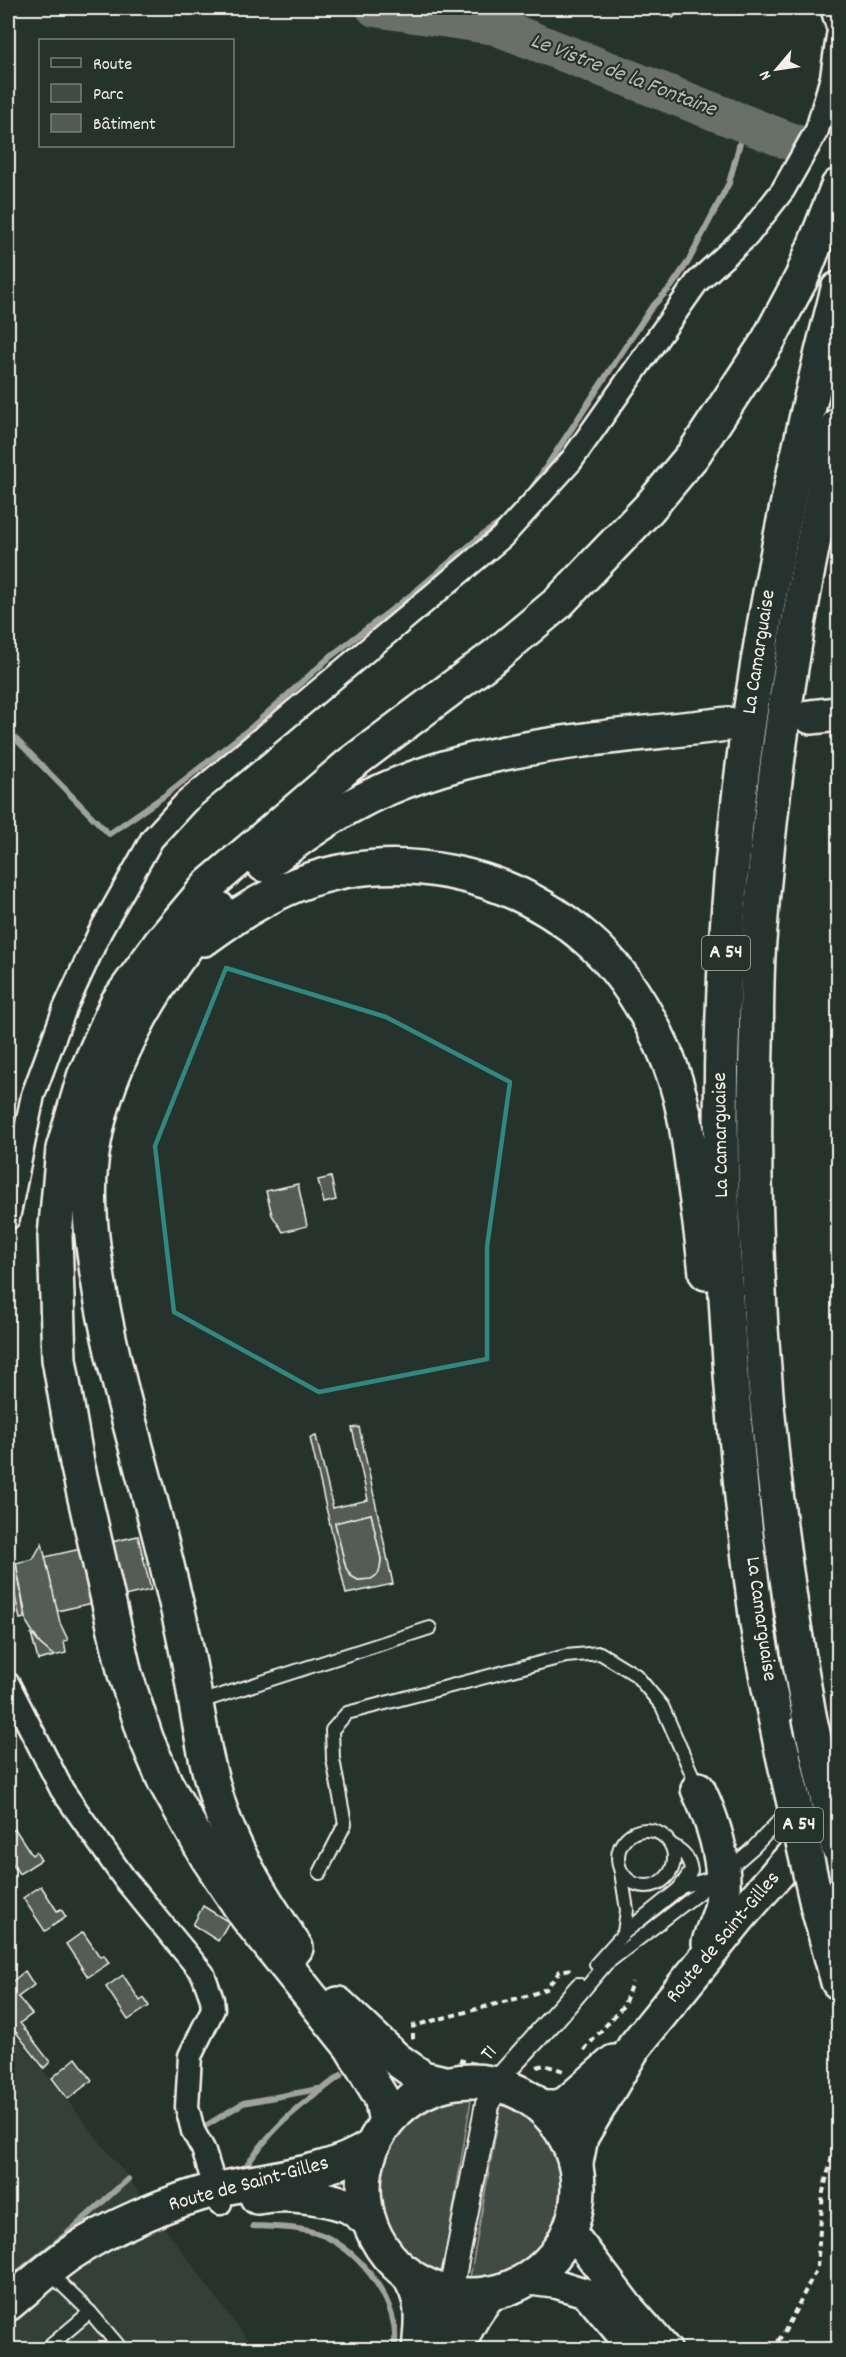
<svg xmlns="http://www.w3.org/2000/svg" width="846" height="2357" font-family="Dekko,sans-serif">
<style>
.built{fill:#333f39}
.green{fill:#414b45;stroke:#9a9e96;stroke-width:1.5}
.lines{fill:none;stroke-linecap:round;stroke-linejoin:round}
.stream{stroke:#9fa39b;stroke-width:6}
.river{stroke:#676f68;stroke-width:38}
.building{fill:#525c55;stroke:#f4f1e8;stroke-width:1.5;fill-rule:evenodd}
.service-casing{stroke:#f4f1e8;stroke-width:16}
.minor-casing{stroke:#f4f1e8;stroke-width:27}
.tertiary-casing{stroke:#f4f1e8;stroke-width:33}
.secondary-casing{stroke:#f4f1e8;stroke-width:38}
.primary-casing{stroke:#f4f1e8;stroke-width:38}
.motorway-casing{stroke:#f4f1e8;stroke-width:38}
.path{stroke:#f4f1e8;stroke-width:4;stroke-dasharray:6 4.5;stroke-linecap:butt}
.service{stroke:#26332d;stroke-width:12}
.minor{stroke:#26332d;stroke-width:22}
.tertiary{stroke:#26332d;stroke-width:28}
.secondary{stroke:#26332d;stroke-width:33}
.primary{stroke:#26332d;stroke-width:33}
.motorway{stroke:#26332d;stroke-width:33}
.motorway-bridge-casing{stroke:#f4f1e8;stroke-width:38;stroke-linecap:butt}
.motorway-bridge{stroke:#26332d;stroke-width:33}
.marked{fill:none;stroke:#318880;stroke-width:4.5;stroke-linejoin:round}
.labels{text-anchor:middle;dominant-baseline:central;stroke-width:4.5;stroke-linejoin:round;paint-order:stroke}
.shield{fill:#26332d;stroke:#b6b8b0;stroke-width:1.5}
.shield-label{font-size:20px;font-weight:bold;fill:#f4f1e8}
.street-label{font-size:21px;fill:#f4f1e8;stroke:#26332d}
.water-label{font-size:22px;font-style:italic;fill:#bcbdb5;stroke:#26332d}
</style>
<rect width="100%" height="100%" fill="#26332d"/>
<filter id="ink" filterUnits="userSpaceOnUse"><feTurbulence type="fractalNoise" baseFrequency=".0167" numOctaves="2"/><feDisplacementMap in="SourceGraphic" scale="12" xChannelSelector="R" yChannelSelector="G"/><feConvolveMatrix kernelMatrix="1 2 1 2 8 2 1 2 1" color-interpolation-filters="sRGB"/></filter>
<g filter="url(#ink)">
<polygon class="built" points="8,2026 124,2172 254,2349 8,2349"/>
<g class="green">
<path d="M472,2094L442,2277C432,2271 419,2267 410,2260C405,2256 402,2250 398,2246C368,2208 372,2145 413,2115C431,2101 451,2098 472,2094Z"/>
<path d="M502,2099C511,2104 522,2108 530,2115C576,2157 578,2228 525,2266C508,2278 489,2280 469,2283Z"/>
</g>
<g class="lines">
<g class="stream">
<polyline points="533,487 651,308 671,287 688,262 729,183 745,124"/>
<polyline points="8,731 109,834 164,796 253,726 331,656 410,596 482,535 505,520"/>
<polyline points="207,2125 243,2103 324,2088 341,2075"/>
<path d="M244,2169C268,2134 288,2114 323,2089"/>
<path d="M253,2226C276,2227 301,2227 322,2235C361,2251 403,2306 394,2350"/>
<polyline points="8,2280 68,2233 128,2179"/>
</g>
<polyline class="river" points="375,8 495,26 797,144"/>
</g>
<g class="building">
<polygon points="662,8 683,8 673,18"/>
<polygon points="331,1177 336,1200 324,1203 318,1180"/>
<polygon points="298,1184 307,1226 283,1232 272,1215 266,1191"/>
<path d="M359,1427L393,1584L346,1594L310,1438L316,1436L333,1508L368,1500L352,1428ZM371,1514L381,1559L380,1568L378,1574L371,1579L358,1580L351,1576L346,1568L335,1523Z"/>
<polygon points="371,1514 381,1559 380,1568 378,1574 371,1579 358,1580 351,1576 346,1568 335,1523"/>
<polygon points="138,1536 151,1590 57,1611 45,1557"/>
<polygon points="42,1543 60,1623 68,1640 64,1641 66,1653 54,1656 40,1644 27,1623 16,1563 33,1559"/>
<polygon points="16,1563 25,1618 20,1619 8,1565"/>
<polygon points="31,1633 40,1644 54,1656 38,1660"/>
<polygon points="15,1829 32,1855 36,1852 41,1860 19,1874 8,1857 8,1834"/>
<polygon points="41,1886 57,1911 61,1909 66,1917 45,1931 23,1898"/>
<polygon points="203,1906 229,1922 218,1941 193,1925"/>
<polygon points="83,1932 100,1957 104,1955 109,1963 88,1977 66,1944"/>
<polygon points="25,1971 34,1985 18,1997 32,2014 20,2023 50,2062 44,2068 8,2022 8,1985"/>
<polygon points="123,1975 140,2001 144,1998 149,2006 128,2020 106,1987"/>
<polygon points="76,2058 92,2080 68,2099 52,2078"/>
</g>
<g class="lines">
<defs>
<g id="service">
<polyline points="197,1703 430,1628"/>
<circle cx="646" cy="1858" r="28"/>
<path d="M672,1845C684,1852 689,1857 691,1871L678,1890"/>
<polyline points="621,1872 627,1910 624,1933"/>
<polyline points="320,1873 345,1824 333,1759 332,1730 347,1713 566,1656 600,1653 636,1675 662,1706 698,1788"/>
<polyline points="596,1964 624,1933 681,1887 712,1878"/>
<polyline points="57,2280 90,2312 118,2345 112,2350"/>
<polyline points="446,2342 493,2106 502,2085 511,2071 556,2023 606,1964 722,1875 753,1848 792,1807"/>
<polyline points="434,2347 482,2103 496,2076 578,1984"/>
<polyline points="45,2350 90,2312"/>
</g>
<g id="minor">
<polyline points="832,8 838,27"/>
<polyline points="8,1218 33,1095 65,1008 100,932 152,839 186,802 502,537 571,461 697,282 748,235 783,190 817,130 832,77 838,36"/>
<polyline points="8,1684 62,1790 124,1878 203,1974 212,1999 213,2009 190,2056 187,2107 193,2131 203,2149 220,2203"/>
</g>
<g id="tertiary">
<polyline points="570,2230 629,2307 667,2350"/>
<polyline points="526,2280 557,2284 586,2293 634,2350"/>
</g>
<g id="secondary">
<path d="M698,1789C714,1823 727,1865 722,1903C720,1917 712,1929 709,1943"/>
<polyline points="542,2107 557,2107 566,2104 614,2062"/>
<polyline points="576,2163 581,2137 634,2047 740,1916 819,1826"/>
<path d="M257,2197C284,2192 320,2196 346,2205C354,2208 362,2216 369,2221"/>
<path d="M8,2304C27,2288 47,2270 68,2255C107,2228 172,2200 219,2189C269,2178 328,2175 372,2146"/>
</g>
<g id="primary">
<circle cx="471" cy="2188" r="107"/>
<path d="M407,2273C425,2300 422,2319 419,2350"/>
<path d="M459,2350C463,2329 477,2309 490,2293"/>
</g>
<g id="motorway">
<polyline points="811,717 838,714"/>
<path d="M264,865C292,844 320,823 351,806C465,744 601,739 728,724"/>
<path d="M218,908C161,972 109,1057 94,1142C84,1194 92,1245 101,1297C118,1392 148,1484 170,1578C180,1617 189,1658 195,1698C202,1739 209,1778 223,1817C240,1864 269,1907 296,1948"/>
<path d="M204,939C233,918 264,897 298,884C396,847 509,871 587,939C621,968 646,1010 664,1050C684,1095 689,1140 695,1187C699,1216 703,1244 706,1273"/>
<path d="M809,1715C769,1494 749,1271 756,1046C757,1011 756,976 759,941C772,767 799,595 838,425"/>
<path d="M781,1746C773,1705 763,1664 757,1623C722,1359 708,1091 736,826C755,644 792,466 838,289"/>
<polyline points="817,1904 838,1982"/>
<polyline points="338,2004 396,2059 423,2078 445,2083"/>
<polyline points="386,2122 381,2097 351,2047 247,1917 207,1857 165,1782 146,1738 125,1674 77,1463 59,1359 55,1236 63,1149 84,1077 117,1003 162,941 209,885 349,765 496,655 558,603 649,508 693,455 768,341 802,277 838,186"/>
</g>
</defs>
<use href="#service" class="service-casing"/>
<use href="#minor" class="minor-casing"/>
<use href="#tertiary" class="tertiary-casing"/>
<use href="#secondary" class="secondary-casing"/>
<use href="#primary" class="primary-casing"/>
<use href="#motorway" class="motorway-casing"/>
<g class="path">
<polyline points="413,2039 413,2026 530,1995 546,1989 560,1971 571,1969"/>
<polyline points="584,2050 624,2005 632,1982"/>
<polyline points="459,2060 483,2066"/>
<polyline points="537,2067 544,2065 564,2071"/>
<polyline points="772,2350 785,2331 817,2268 823,2192 836,2140 838,2141"/>
</g>
<use href="#service" class="service"/>
<use href="#minor" class="minor"/>
<use href="#tertiary" class="tertiary"/>
<use href="#secondary" class="secondary"/>
<use href="#primary" class="primary"/>
<use href="#motorway" class="motorway"/>
<defs>
<g id="motorway-bridge">
<polyline points="809,1715 838,1847"/>
<polyline points="781,1746 817,1904"/>
</g>
</defs>
<use href="#motorway-bridge" class="motorway-bridge-casing"/>
<use href="#motorway-bridge" class="motorway-bridge"/>
</g>
</g>
<path class="marked" d="M226,968L386,1017L510,1082L487,1247V1359L319,1392L174,1312L155,1146Z"/>
<g class="labels">
<g class="shield">
<rect x="702" y="936" width="48" height="34" rx="4.5"/>
<rect x="775" y="1808" width="48" height="34" rx="4.5"/>
</g>
<g class="shield-label">
<text x="726" y="953">A 54</text>
<text x="799" y="1825">A 54</text>
</g>
<g class="street-label">
<text transform="translate(760 652) rotate(-81)">La Camarguaise</text>
<text transform="translate(722 1135) rotate(-91)">La Camarguaise</text>
<text transform="translate(760 1619) rotate(82)">La Camarguaise</text>
<text transform="translate(724 1938) rotate(-50)">Route de Saint-Gilles</text>
<text transform="translate(490 2054) rotate(-49)">T1</text>
<text transform="translate(249 2185) rotate(-15)">Route de Saint-Gilles</text>
</g>
<g class="water-label">
<text transform="translate(623 76) rotate(21)">Le Vistre de la Fontaine</text>
</g>
</g>
<rect width="846" height="2357" fill="none" stroke="#26332d" stroke-width="30"/>
<rect x="15" y="15" width="816" height="2327" fill="none" stroke="#f4f1e8" stroke-width="2" filter="url(#ink)"/>
<rect x="39" y="39" width="195" height="108" fill="#26332d" stroke="#787f78" stroke-width="1.5"/>
<rect x="51" y="58" width="30" height="9" fill="#26332d" stroke="#787f78" stroke-width="1.5"/>
<text x="93" y="69" font-size="18" fill="#f4f1e8">Route</text>
<rect x="51" y="84" width="30" height="18" fill="#414b45" stroke="#787f78" stroke-width="1.5"/>
<text x="93" y="99" font-size="18" fill="#f4f1e8">Parc</text>
<rect x="51" y="114" width="30" height="18" fill="#525c55" stroke="#787f78" stroke-width="1.5"/>
<text x="93" y="129" font-size="18" fill="#f4f1e8">Bâtiment</text>
<g transform="translate(777 69) rotate(241)" stroke="#26332d" stroke-width="4.5" paint-order="stroke">
<path d="M0-4.5L10 22L0 15L-10 22Z" fill="#f4f1e8"/>
<text y="-9" font-size="16" font-weight="bold" text-anchor="middle" fill="#f4f1e8">N</text>
</g>
</svg>
